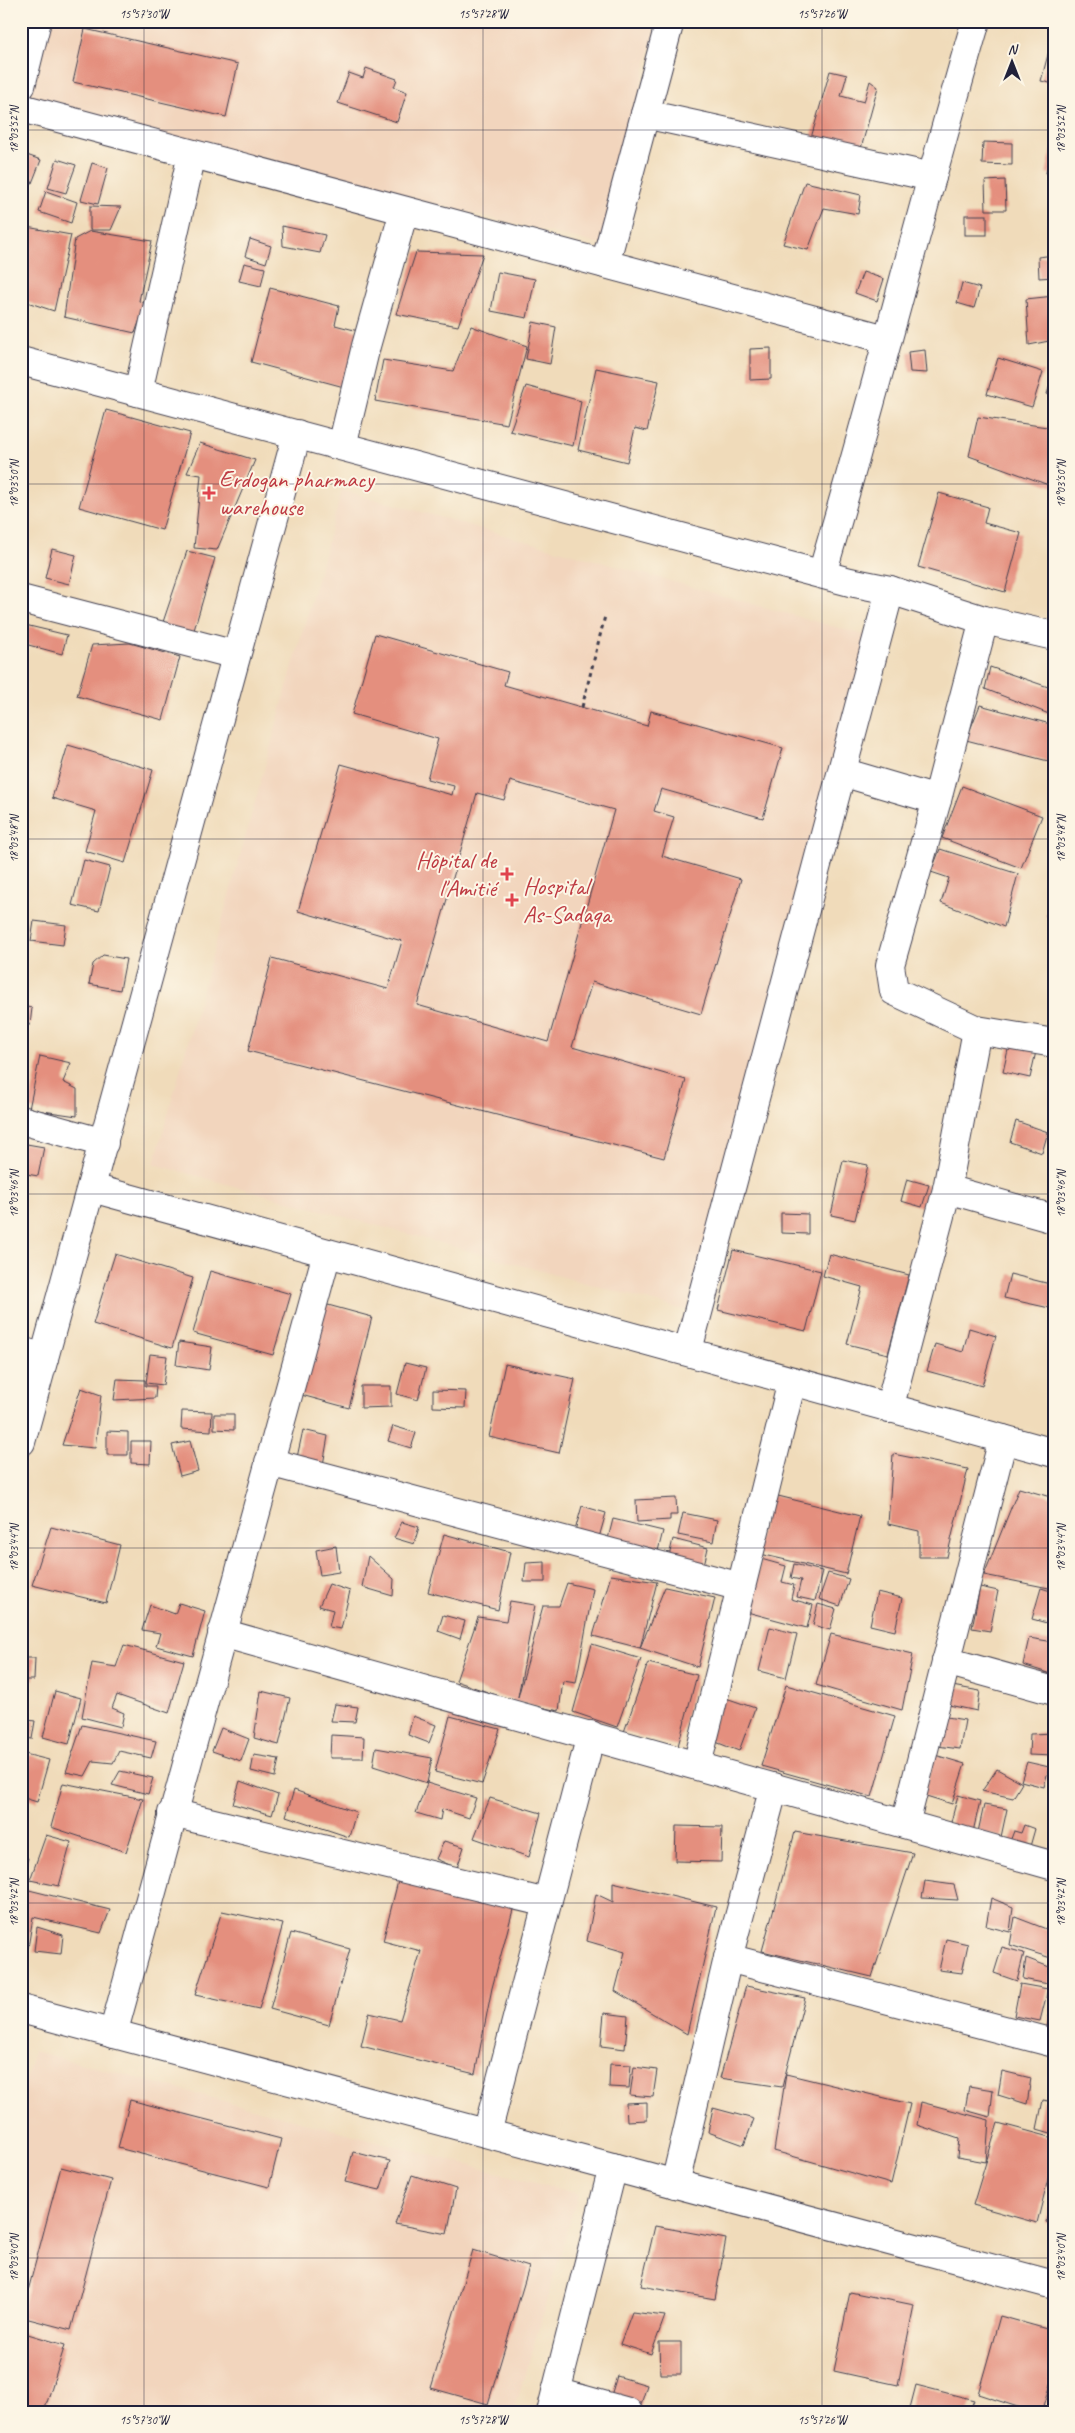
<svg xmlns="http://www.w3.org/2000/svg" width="1075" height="2433" font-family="Caveat,sans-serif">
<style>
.built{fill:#f2d5bd}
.building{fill:#e48f7e;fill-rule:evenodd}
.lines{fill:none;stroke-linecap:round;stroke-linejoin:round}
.minor-casing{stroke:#413e4e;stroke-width:30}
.path{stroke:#413e4e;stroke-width:3;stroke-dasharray:4 4;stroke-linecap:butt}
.minor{stroke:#fff;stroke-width:28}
.ticks{fill:none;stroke:#22223b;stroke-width:1;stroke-opacity:0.45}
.health-dot{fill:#e0444e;stroke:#fcf5e5;stroke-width:2}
.labels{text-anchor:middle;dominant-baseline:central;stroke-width:4;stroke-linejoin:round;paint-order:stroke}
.health-label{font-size:24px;fill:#be3a42;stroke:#fcf5e5;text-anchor:start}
.neatline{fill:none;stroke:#22223b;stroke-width:2}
.ticks-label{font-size:12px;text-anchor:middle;fill:#22223b}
</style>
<rect width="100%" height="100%" fill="#fcf5e5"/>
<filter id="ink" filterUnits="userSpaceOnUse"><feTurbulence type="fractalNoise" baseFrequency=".02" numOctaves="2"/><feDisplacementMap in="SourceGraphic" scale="10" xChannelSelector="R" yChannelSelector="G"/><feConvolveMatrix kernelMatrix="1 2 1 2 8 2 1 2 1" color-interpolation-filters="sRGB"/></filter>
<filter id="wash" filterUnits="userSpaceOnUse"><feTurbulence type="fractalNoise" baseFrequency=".0096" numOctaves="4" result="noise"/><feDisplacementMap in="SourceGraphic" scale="20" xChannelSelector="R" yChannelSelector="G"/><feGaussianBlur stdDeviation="1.12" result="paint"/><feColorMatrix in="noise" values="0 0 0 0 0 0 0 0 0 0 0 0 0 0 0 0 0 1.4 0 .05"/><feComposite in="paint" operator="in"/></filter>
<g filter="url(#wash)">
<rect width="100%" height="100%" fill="#f0dbba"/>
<g class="built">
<polygon points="41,21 657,21 602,245 21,103"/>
<polygon points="342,490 868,636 687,1311 154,1164"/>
<polygon points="34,2051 578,2194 514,2412 21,2412 21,2098"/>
</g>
<g id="blocks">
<g class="building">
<polygon points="85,29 238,64 226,117 73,82"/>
<polygon points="1050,47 1054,48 1054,84 1041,81"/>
<polygon points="366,68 397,79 394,87 407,92 397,122 338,103 349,73 363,78"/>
<polygon points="830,71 847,75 841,96 864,102 870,81 878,87 860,152 811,138"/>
<polygon points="983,142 1012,143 1012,165 982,164"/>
<polygon points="1053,146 1054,147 1054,175 1046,173"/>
<polygon points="21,153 41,160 32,183 21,179"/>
<polygon points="57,159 76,165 66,193 48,188"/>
<polygon points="92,163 108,168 98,204 81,200"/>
<polygon points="1005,180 1006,210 986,210 985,181"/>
<polygon points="805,182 861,195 858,214 824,208 808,250 783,244"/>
<polygon points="46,191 77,202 71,223 39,212"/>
<polygon points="90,206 121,207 111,230 90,230"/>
<rect x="965" y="215" width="22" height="20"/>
<polygon points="21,226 71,235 54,311 21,300"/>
<polygon points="282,226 325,235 320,253 283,246"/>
<polygon points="90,231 152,241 139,301 146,303 135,333 64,317 75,239"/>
<polygon points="250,239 271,246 266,263 245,256"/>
<polygon points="416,252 483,254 458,326 396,314"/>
<polygon points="1054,255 1054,277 1039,278 1038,257"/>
<polygon points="244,263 265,268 261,286 239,281"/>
<polygon points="498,272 535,279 527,318 491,311"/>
<polygon points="863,272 884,279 877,301 855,293"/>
<polygon points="962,283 980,288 974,308 957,303"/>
<polygon points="270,288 339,306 335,325 358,331 344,387 251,362"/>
<polygon points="1054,296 1054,340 1029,345 1026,299"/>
<polygon points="533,322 556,327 550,364 526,359"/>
<polygon points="471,326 527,346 507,424 375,401 383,360 453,371"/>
<polygon points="771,348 771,379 750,380 750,349"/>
<polygon points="925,350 927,373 910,372 908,352"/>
<polygon points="998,358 1043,372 1032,407 987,394"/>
<polygon points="596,368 659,381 647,431 635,428 627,462 578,450"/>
<polygon points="1053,376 1054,376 1054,397 1047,394"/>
<polygon points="526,386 581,401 573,446 510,431"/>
<polygon points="106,410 190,433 162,530 79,507"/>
<polygon points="978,417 1054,428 1054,487 969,456"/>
<polygon points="200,443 255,460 217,550 194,548 201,475 187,473"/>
<polygon points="939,493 988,507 984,523 1021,533 1005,592 918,567"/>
<polygon points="52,549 76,555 69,584 45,578"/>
<polygon points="187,551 215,558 192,637 162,625"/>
<polygon points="21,624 67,635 62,654 21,643"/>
<path d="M375,634L508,672L504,685L647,726L651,711L783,748L763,818L661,789L654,811L674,817L662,856L741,879L701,1014L592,982L572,1047L686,1080L664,1158L248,1051L272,958L388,989L402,941L298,911L341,764L452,795L454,786L427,779L438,739L352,714ZM510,781L614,810L548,1042L417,1005L477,793L504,800Z"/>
<polygon points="130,643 180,657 163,720 77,696 92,645"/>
<polygon points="990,667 1054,689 1054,716 985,689"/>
<polygon points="980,705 1054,725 1052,762 966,740"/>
<polygon points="68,745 153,770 125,863 85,851 96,811 52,798"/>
<polygon points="962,786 1042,816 1021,868 942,838"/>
<polygon points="940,849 1018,874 1004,927 941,903 949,878 931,872"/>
<polygon points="84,860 110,867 99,911 72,905"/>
<polygon points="1051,892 1054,893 1054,918 1046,916"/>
<polygon points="34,921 66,925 63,945 31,941"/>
<polygon points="103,955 126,959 120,990 89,984 93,964"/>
<polygon points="21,1006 32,1008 30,1025 21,1024"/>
<polygon points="1010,1041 1037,1047 1030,1078 1003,1072"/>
<polygon points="40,1056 71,1063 63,1082 77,1089 77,1116 29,1109"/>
<polygon points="1016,1121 1048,1132 1042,1153 1010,1142"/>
<polygon points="21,1143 44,1147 38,1176 21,1173"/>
<polygon points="843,1160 868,1165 855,1220 831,1215"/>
<polygon points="907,1179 929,1185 922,1207 901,1201"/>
<polygon points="781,1213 808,1214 808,1234 781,1233"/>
<polygon points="733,1250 821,1271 806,1331 718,1310"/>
<polygon points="115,1254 193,1278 172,1348 93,1324"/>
<polygon points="829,1254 909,1275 888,1354 847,1344 862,1287 823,1276"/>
<polygon points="210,1271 291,1294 273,1355 193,1333"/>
<polygon points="1010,1274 1054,1285 1054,1309 1004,1298"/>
<polygon points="317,1302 372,1317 349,1408 294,1393"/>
<polygon points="969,1328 996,1336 982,1386 927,1371 935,1344 963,1352"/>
<polygon points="179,1342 212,1347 209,1370 176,1365"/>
<polygon points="150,1354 167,1356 163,1385 146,1383"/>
<polygon points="405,1363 426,1368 418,1400 397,1394"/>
<polygon points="505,1364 575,1379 559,1453 489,1437"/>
<polygon points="117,1379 145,1380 145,1386 156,1386 155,1398 114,1400"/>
<polygon points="361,1386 391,1386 391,1407 361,1408"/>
<polygon points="81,1388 101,1395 95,1448 62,1445"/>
<polygon points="433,1390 466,1391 465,1408 433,1407"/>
<polygon points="182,1411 212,1412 211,1431 181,1429"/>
<polygon points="214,1414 234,1414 234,1430 214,1429"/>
<polygon points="393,1426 416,1433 411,1448 388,1441"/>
<polygon points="303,1430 328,1436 322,1471 296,1462"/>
<polygon points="107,1431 128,1432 128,1455 107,1455"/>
<polygon points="131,1441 151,1441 150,1464 131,1463"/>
<polygon points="190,1441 198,1471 180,1476 172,1445"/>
<polygon points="893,1454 968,1469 947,1557 919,1557 919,1531 888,1524"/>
<polygon points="1019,1488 1054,1498 1054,1589 984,1575"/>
<polygon points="770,1494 860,1516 846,1574 756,1553"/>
<polygon points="676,1498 677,1515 670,1515 670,1520 637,1522 636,1500"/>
<polygon points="582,1506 606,1513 598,1541 574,1534"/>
<polygon points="683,1513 717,1520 713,1542 678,1535"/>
<polygon points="613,1519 663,1531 657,1555 607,1543"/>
<polygon points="402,1522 419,1527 414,1544 394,1538"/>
<polygon points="51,1527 120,1545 106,1603 32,1585"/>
<polygon points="444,1534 510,1552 498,1610 428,1592"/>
<polygon points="673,1539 708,1548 703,1569 668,1561"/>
<polygon points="336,1546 339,1572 320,1575 316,1550"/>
<polygon points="368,1556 394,1579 393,1596 362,1587"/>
<polygon points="761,1559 786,1566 782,1582 794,1585 791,1599 813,1605 807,1628 747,1612"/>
<polygon points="545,1562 545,1582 524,1582 526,1563"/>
<polygon points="794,1564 822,1571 815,1601 797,1597 801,1580 791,1578"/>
<polygon points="828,1573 849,1579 840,1606 819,1599"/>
<polygon points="611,1575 657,1582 640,1648 665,1587 715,1598 698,1667 640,1648 593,1636"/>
<polygon points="567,1583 593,1589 576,1683 563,1681 559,1711 516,1702 456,1681 478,1617 506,1621 510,1601 535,1605 518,1697 543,1606 559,1606"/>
<polygon points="329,1584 350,1591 341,1629 329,1627 333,1610 319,1606"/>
<polygon points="980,1587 998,1591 990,1631 972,1628"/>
<polygon points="1041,1588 1054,1592 1054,1625 1032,1619"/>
<polygon points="877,1592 902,1598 895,1631 870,1625"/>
<polygon points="179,1603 205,1611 193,1656 156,1646 160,1633 142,1630 150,1605 175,1614"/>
<polygon points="818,1604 836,1609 830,1630 813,1625"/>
<polygon points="443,1615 465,1621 460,1639 438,1631"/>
<polygon points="770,1627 797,1634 786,1678 759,1671"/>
<polygon points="831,1634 913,1654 902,1710 816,1685"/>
<polygon points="1029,1638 1054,1642 1054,1675 1023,1665"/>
<polygon points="592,1644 641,1659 617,1727 573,1712"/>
<polygon points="124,1645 184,1661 169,1713 117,1695 112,1708 124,1713 121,1727 82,1717 92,1663 116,1667"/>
<polygon points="21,1658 35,1658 34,1680 21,1680"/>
<polygon points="648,1663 697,1675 678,1746 624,1732"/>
<polygon points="786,1685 895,1716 872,1797 761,1766"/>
<polygon points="952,1686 980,1691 977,1711 949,1705"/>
<polygon points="55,1691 81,1698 69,1744 43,1737"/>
<polygon points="261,1691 290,1698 279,1745 254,1738"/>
<polygon points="723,1697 755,1708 739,1751 708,1739"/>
<polygon points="335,1704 358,1707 355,1722 331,1721"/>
<polygon points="413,1716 436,1725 429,1743 408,1735"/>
<polygon points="450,1716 500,1729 482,1784 435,1772"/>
<polygon points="941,1716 965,1720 960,1749 937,1746"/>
<polygon points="21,1719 35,1721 32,1739 21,1737"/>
<polygon points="82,1725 156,1741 151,1758 119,1751 113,1763 93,1761 85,1776 66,1772"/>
<polygon points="221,1728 249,1739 241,1761 212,1751"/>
<polygon points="1054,1733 1054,1756 1029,1755 1030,1734"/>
<polygon points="331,1735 364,1737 363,1758 330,1758"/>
<polygon points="376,1748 432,1758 427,1783 373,1766"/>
<polygon points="21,1753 49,1760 37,1802 21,1797"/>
<polygon points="254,1755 279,1759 275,1777 251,1771"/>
<polygon points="935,1755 965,1764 952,1804 923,1795"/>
<polygon points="1027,1762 1049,1767 1044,1787 1021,1781"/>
<polygon points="997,1769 1022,1783 1013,1798 982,1791"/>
<polygon points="120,1771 153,1778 148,1794 112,1785"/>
<polygon points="240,1781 278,1795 272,1815 233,1804"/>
<polygon points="63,1783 143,1799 126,1852 51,1827"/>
<polygon points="427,1783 476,1798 469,1818 442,1809 440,1820 416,1813"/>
<polygon points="294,1790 356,1812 349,1837 286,1816"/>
<polygon points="958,1795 980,1801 973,1832 950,1826"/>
<polygon points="490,1798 541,1813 529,1857 474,1838"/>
<polygon points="984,1805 1007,1809 1001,1837 978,1832"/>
<polygon points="1024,1825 1035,1829 1029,1850 1009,1844 1014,1831 1021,1833"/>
<polygon points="676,1826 722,1827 721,1862 675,1861"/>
<polygon points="795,1832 913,1853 872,1977 762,1951"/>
<polygon points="46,1835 71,1842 59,1886 30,1880"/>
<polygon points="444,1841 464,1847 457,1868 436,1859"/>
<polygon points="21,1856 28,1858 22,1878 21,1878"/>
<polygon points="400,1873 514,1906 492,1988 475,2074 361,2046 369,2013 400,2020 421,1951 383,1941"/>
<polygon points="925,1881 954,1885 958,1900 922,1898"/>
<polygon points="613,1882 716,1907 687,2034 615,1991 625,1952 587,1941 596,1894 613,1902"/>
<polygon points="25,1889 110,1910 101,1933 33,1917 28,1948 21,1945 21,1902"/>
<polygon points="991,1898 1013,1907 1010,1932 986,1926"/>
<polygon points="222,1911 283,1924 259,2009 195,1995"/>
<polygon points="1015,1917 1054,1932 1054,1959 1010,1945"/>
<polygon points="37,1927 63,1935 61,1954 34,1951"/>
<polygon points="291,1933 350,1949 329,2025 270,2009"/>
<polygon points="946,1939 968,1944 962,1973 939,1970"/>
<polygon points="1002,1947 1024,1953 1017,1981 994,1973"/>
<polygon points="1026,1958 1052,1968 1048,1984 1023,1979"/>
<polygon points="1020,1984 1048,1989 1040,2021 1014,2016"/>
<polygon points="746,1986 805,1998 782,2087 720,2078"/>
<polygon points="1053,1996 1054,1996 1054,2035 1046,2033"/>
<polygon points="604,2013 628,2016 625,2049 601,2046"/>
<polygon points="610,2064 631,2065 629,2088 609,2087"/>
<polygon points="634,2067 657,2070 653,2097 630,2095"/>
<polygon points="1002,2071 1031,2078 1027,2104 998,2095"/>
<polygon points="786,2074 910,2104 891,2184 774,2151"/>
<polygon points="969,2086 993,2090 990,2117 965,2110"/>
<polygon points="130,2100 281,2139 269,2187 118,2148"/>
<polygon points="1043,2100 1054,2102 1054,2134 1037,2129"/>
<polygon points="647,2102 647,2120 627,2121 626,2103"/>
<polygon points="921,2102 989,2120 986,2162 957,2157 959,2139 917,2125"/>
<polygon points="713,2108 754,2119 744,2145 708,2132"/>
<polygon points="998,2123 1054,2138 1054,2155 1037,2223 973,2205"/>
<polygon points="353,2152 390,2161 380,2190 345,2182"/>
<polygon points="61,2167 111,2180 71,2330 21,2317"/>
<polygon points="412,2175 456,2189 447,2234 395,2224"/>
<polygon points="1053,2197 1054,2197 1054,2224 1046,2222"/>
<polygon points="655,2226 726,2239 715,2299 641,2286"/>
<polygon points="473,2250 529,2267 488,2404 431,2388"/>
<polygon points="850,2292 914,2305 898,2385 834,2371"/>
<polygon points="632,2312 665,2316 651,2354 620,2344"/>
<polygon points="1000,2316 1054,2331 1054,2375 1042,2412 1033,2412 978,2394"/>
<polygon points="21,2332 65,2345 44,2412 21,2412"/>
<polygon points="659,2342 681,2342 681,2374 660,2374"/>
<polygon points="617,2376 647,2385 639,2411 609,2402"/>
<polygon points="916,2385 974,2400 969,2412 909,2412"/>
</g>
</g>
</g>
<g filter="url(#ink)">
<use href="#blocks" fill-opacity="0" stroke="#413e4e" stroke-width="1"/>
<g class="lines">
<defs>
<g id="minor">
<polyline points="21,86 37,21"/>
<polyline points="21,108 886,339"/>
<polyline points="645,114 932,177"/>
<polyline points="605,264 670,21"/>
<polyline points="21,361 850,582 890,590 984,620 1054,636"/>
<polyline points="138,392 192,154"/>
<polyline points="342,446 366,346 404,211"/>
<path d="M822,574C876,391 922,205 976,21"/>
<polyline points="21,599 236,655"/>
<polyline points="984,620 937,800 890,965 894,991 977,1030 1054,1043"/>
<polyline points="842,772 937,800"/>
<polyline points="21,1120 104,1143"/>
<path d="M92,1188C412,1277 733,1363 1054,1453"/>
<polyline points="947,1189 1054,1219"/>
<polyline points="688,1350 890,590"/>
<polyline points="21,1351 44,1358"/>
<polyline points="889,1409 947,1189 977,1030"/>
<polyline points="21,1442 297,434"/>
<polyline points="269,1462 741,1587"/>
<polyline points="222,1633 1054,1866"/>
<polyline points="946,1661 1054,1691"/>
<polyline points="697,1765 792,1381"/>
<polyline points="172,1813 547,1903"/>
<polyline points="905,1824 1003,1439"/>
<polyline points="728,1958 1054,2043"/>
<polyline points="21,2009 1054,2285"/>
<polyline points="113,2034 327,1253"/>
<polyline points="487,2133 591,1735"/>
<polyline points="675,2184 728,1958 774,1787"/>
<polyline points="556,2392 628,2412"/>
<polyline points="551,2412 613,2167"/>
</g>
</defs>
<use href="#minor" class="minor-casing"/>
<polyline class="path" points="582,707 605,616"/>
<use href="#minor" class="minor"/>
</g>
</g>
<path class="ticks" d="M144,21V2412M483,21V2412M822,21V2412M21,130H1054M21,484H1054M21,839H1054M21,1194H1054M21,1548H1054M21,1903H1054M21,2258H1054"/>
<g class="health-dot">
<path d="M206.5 485.5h5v5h5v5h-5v5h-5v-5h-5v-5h5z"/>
<path d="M504.5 866.5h5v5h5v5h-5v5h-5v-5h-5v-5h5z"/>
<path d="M509.5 892.5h5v5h5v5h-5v5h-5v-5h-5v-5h5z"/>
</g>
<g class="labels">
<g class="health-label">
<text x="219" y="479">Erdogan pharmacy<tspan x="219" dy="28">warehouse</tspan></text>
<text x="496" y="860" text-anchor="end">Hôpital de<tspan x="496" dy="28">l'Amitié</tspan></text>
<text x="523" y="886">Hospital<tspan x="523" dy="28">As-Sadaqa</tspan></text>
</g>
</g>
<rect width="1075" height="2433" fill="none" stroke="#fcf5e5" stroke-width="55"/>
<g transform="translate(1012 62)" stroke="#fcf5e5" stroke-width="4" paint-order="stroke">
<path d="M0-4L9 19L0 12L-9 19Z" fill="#22223b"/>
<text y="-8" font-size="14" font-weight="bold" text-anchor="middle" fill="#22223b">N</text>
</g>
<rect x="28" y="28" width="1020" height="2378" class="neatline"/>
<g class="ticks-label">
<text x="144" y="18">15°57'30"W</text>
<text x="483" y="18">15°57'28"W</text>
<text x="822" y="18">15°57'26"W</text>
<text transform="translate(14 130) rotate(-90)" y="4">18°03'52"N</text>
<text transform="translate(1061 130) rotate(-90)" y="4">18°03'52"N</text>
<text transform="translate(14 484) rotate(-90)" y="4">18°03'50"N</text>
<text transform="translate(1061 484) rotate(-90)" y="4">18°03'50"N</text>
<text transform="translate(14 839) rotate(-90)" y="4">18°03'48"N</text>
<text transform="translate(1061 839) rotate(-90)" y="4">18°03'48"N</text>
<text transform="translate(14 1194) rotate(-90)" y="4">18°03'46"N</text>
<text transform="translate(1061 1194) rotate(-90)" y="4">18°03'46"N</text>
<text transform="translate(14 1548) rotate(-90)" y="4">18°03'44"N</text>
<text transform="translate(1061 1548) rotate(-90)" y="4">18°03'44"N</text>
<text transform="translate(14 1903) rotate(-90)" y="4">18°03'42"N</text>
<text transform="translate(1061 1903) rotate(-90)" y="4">18°03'42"N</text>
<text transform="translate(14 2258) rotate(-90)" y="4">18°03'40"N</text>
<text transform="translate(1061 2258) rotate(-90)" y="4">18°03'40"N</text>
<text x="144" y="2424">15°57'30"W</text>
<text x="483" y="2424">15°57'28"W</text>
<text x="822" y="2424">15°57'26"W</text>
</g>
</svg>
